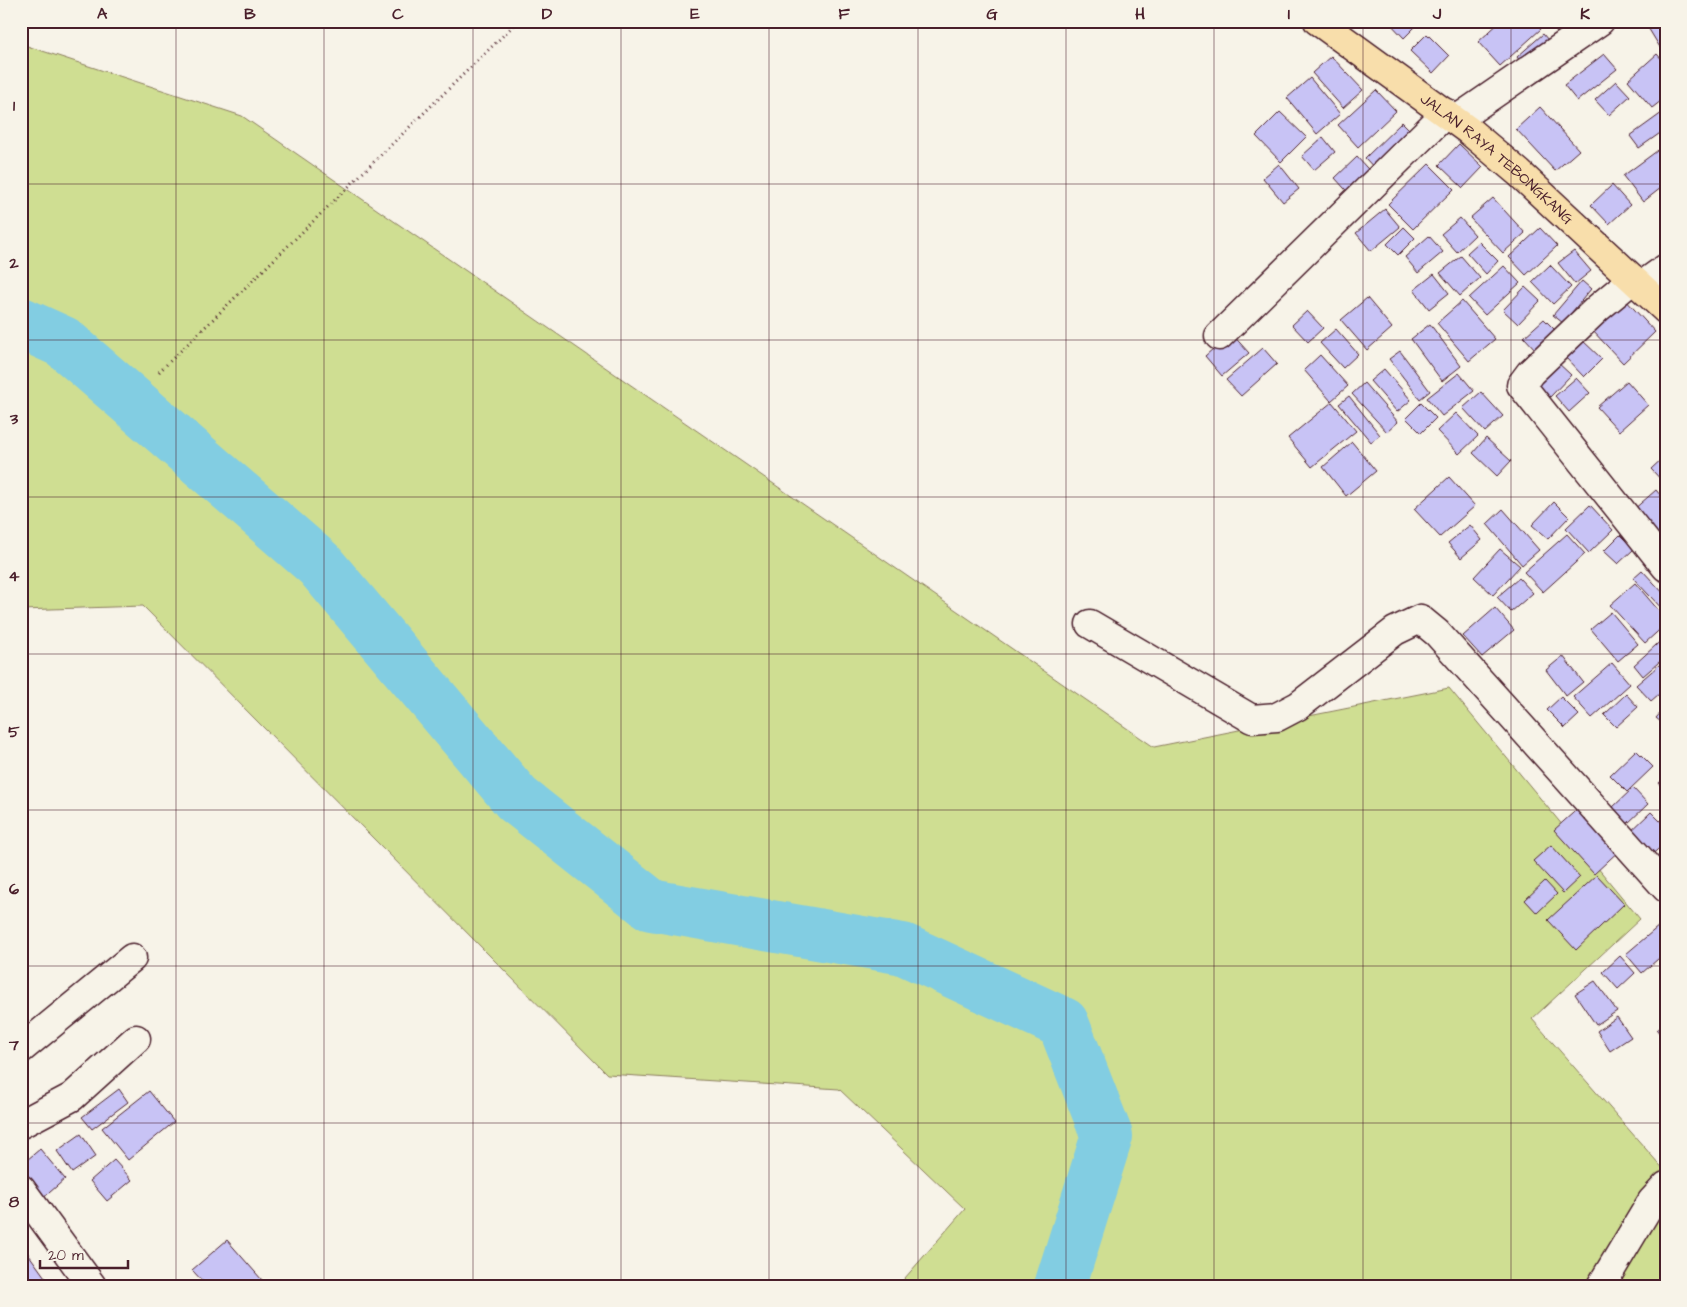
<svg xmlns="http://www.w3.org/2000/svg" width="1687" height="1307" font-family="'Architects Daughter',sans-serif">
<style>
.green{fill:#cfde92;stroke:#8c7e5e}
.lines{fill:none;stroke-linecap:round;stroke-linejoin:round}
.river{stroke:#82cde2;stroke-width:52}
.building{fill:#c8c3f5;stroke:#4a1f2b}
.minor-casing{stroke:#4a1f2b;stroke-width:31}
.major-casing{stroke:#4a1f2b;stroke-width:31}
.path{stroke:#4a1f2b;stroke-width:3;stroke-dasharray:1 4;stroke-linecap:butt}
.minor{stroke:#f7f3e8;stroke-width:28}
.major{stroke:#f8deab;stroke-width:28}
.grid{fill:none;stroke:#4a1f2b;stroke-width:1;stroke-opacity:0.55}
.labels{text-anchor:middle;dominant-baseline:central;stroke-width:4.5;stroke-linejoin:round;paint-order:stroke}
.street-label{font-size:15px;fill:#4a1f2b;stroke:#f7f3e8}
.neatline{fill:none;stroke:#4a1f2b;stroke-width:2}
.grid-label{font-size:16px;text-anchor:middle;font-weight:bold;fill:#4a1f2b}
</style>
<rect width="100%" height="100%" fill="#f7f3e8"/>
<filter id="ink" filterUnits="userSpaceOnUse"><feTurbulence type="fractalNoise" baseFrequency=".02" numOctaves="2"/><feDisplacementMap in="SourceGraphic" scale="10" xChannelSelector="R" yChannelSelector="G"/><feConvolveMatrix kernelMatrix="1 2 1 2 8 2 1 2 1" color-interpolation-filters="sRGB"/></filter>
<g filter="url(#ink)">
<polygon class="green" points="21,44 242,116 1154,747 1449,688 1640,919 1532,1019 1666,1172 1666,1286 898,1286 965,1209 839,1089 607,1074 143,606 21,610"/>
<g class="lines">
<polyline class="river" points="21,323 63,342 319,564 517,799 651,905 903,949 1063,1023 1107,1136 1060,1286"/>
</g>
<g class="building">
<polygon points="1388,21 1421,21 1404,38"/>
<polygon points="1501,21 1534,21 1541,29 1500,66 1478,42"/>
<polygon points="1547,21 1577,21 1567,43"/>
<polygon points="1644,21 1666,21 1666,46 1661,49"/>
<polygon points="1427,34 1449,56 1433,73 1410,51"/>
<polygon points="1543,34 1553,46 1526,69 1517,57"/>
<polygon points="1604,54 1617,69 1577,101 1564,85"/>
<polygon points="1657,54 1666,64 1666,97 1652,108 1628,80"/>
<polygon points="1331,56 1363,90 1343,108 1312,73"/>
<polygon points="1310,78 1340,114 1317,134 1287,98"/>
<polygon points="1616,81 1630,96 1609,115 1595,100"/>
<polygon points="1376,90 1396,111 1358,147 1338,125"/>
<polygon points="1540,107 1579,150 1555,171 1516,129"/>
<polygon points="1666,110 1666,129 1639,148 1630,136"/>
<polygon points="1280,112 1306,137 1281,162 1256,136"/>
<polygon points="1402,122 1416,136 1378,172 1365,158"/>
<polygon points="1323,137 1335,152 1314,170 1302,156"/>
<polygon points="1459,144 1483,167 1463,188 1439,165"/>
<polygon points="1661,148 1666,155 1666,184 1643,202 1623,176"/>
<polygon points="1357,157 1375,177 1353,198 1335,178"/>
<polygon points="1279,164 1299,189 1283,202 1263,178"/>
<polygon points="1429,164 1454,189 1413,229 1388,204"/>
<polygon points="1612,185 1630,205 1609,224 1591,205"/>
<polygon points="1493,198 1525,233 1503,253 1470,218"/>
<polygon points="1385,209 1400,227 1371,251 1356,233"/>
<polygon points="1460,218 1475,235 1457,252 1441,234"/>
<polygon points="1404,227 1415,238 1398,255 1387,244"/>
<polygon points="1540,228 1557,246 1526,275 1509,257"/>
<polygon points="1429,236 1443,252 1418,273 1405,257"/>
<polygon points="1479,242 1498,261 1486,274 1467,253"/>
<polygon points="1574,251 1591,271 1575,284 1558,263"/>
<polygon points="1461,256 1480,278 1460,296 1440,273"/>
<polygon points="1550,265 1571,287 1553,304 1532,282"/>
<polygon points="1504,266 1520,283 1485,315 1469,298"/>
<polygon points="1434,274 1449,293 1429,309 1414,290"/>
<polygon points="1582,281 1591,289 1563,323 1553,315"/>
<polygon points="1525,287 1540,301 1518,324 1503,310"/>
<polygon points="1367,298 1392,328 1367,350 1341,320"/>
<polygon points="1624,298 1655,332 1623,363 1591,329"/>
<polygon points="1462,301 1495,339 1469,361 1437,323"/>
<polygon points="1307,311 1323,328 1308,342 1292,325"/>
<polygon points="1544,319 1556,331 1536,350 1524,337"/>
<polygon points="1430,324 1461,366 1442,381 1411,339"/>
<polygon points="1336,329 1358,354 1343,368 1320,343"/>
<polygon points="1231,333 1249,353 1222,376 1205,356"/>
<polygon points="1581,339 1602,359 1584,377 1564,356"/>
<polygon points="1263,348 1277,364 1241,396 1226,380"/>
<polygon points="1400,351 1430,391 1420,399 1389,359"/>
<polygon points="1320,355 1348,386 1331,401 1304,370"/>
<polygon points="1556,361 1571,375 1550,397 1535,384"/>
<polygon points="1384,369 1411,400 1397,412 1370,381"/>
<polygon points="1459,373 1474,391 1442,416 1427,398"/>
<polygon points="1576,378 1590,393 1569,412 1555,396"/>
<polygon points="1627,381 1648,405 1619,431 1597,407"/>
<polygon points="1364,383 1398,422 1387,432 1352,394"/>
<polygon points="1481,392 1503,416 1485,432 1463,408"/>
<polygon points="1349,396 1380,435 1371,442 1339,404"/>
<polygon points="1332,402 1356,431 1312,467 1288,438"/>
<polygon points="1421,403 1436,418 1421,433 1406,418"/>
<polygon points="1456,413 1478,436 1459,454 1437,431"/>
<polygon points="1486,438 1511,461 1497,476 1473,453"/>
<polygon points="1352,442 1376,471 1346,496 1323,467"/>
<polygon points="1666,455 1666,485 1651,469"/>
<polygon points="1449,477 1475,506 1440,537 1414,509"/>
<polygon points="1656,490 1666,502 1666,547 1633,510"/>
<polygon points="1554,502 1569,517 1548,539 1532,525"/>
<polygon points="1590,505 1613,530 1589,553 1566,528"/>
<polygon points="1503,509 1539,550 1522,565 1487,524"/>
<polygon points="1470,525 1482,540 1461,558 1448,543"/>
<polygon points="1567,534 1585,554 1543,592 1524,572"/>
<polygon points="1620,535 1634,549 1618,564 1604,551"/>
<polygon points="1500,549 1520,566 1493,595 1474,577"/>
<polygon points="1642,570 1666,596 1666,613 1633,578"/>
<polygon points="1519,578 1533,593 1511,612 1497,597"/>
<polygon points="1635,583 1666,619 1666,624 1645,643 1610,605"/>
<polygon points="1495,608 1514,630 1482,657 1463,636"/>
<polygon points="1611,612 1638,644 1618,661 1591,629"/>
<polygon points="1666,636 1666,656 1643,676 1634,665"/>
<polygon points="1563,656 1583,682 1566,696 1546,670"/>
<polygon points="1666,659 1666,688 1651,701 1636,685"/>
<polygon points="1612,663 1630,684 1592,718 1573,697"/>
<polygon points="1626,694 1638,707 1616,727 1604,715"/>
<polygon points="1561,697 1579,715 1565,728 1547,710"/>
<polygon points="1664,709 1666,710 1666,726 1656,718"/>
<polygon points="1636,750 1653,767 1627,792 1610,775"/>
<polygon points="1666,776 1666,791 1659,783"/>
<polygon points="1633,788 1648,804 1626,825 1612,808"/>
<polygon points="1583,804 1622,848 1594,874 1554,830"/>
<polygon points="1651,812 1666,827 1666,842 1647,859 1626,836"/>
<polygon points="1551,845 1580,877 1563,893 1533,861"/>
<polygon points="1597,875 1624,904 1576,950 1548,920"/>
<polygon points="1545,881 1557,894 1537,913 1525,900"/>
<polygon points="1666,920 1666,952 1642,973 1626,954"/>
<polygon points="1620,956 1635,973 1618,989 1603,972"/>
<polygon points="1595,981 1617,1011 1596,1025 1575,994"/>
<polygon points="1617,1017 1631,1037 1610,1051 1597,1031"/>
<polygon points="1666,1023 1666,1042 1657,1030"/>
<polygon points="119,1089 128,1102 92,1129 82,1117"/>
<polygon points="149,1091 174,1122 128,1160 102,1128"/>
<polygon points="81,1134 96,1156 72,1173 57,1151"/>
<polygon points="40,1149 65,1179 41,1200 21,1178 21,1165"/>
<polygon points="114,1160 132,1180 107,1201 90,1181"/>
<polygon points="227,1240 262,1280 256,1286 207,1286 192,1270"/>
<polygon points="24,1248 47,1280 39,1286 25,1286 21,1281 21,1250"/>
</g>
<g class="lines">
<defs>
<g id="minor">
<polyline points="1456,120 1600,21"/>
<polyline points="1633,279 1598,308 1530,373 1521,385 1666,567"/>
<polyline points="1641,286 1666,268"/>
<polyline points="1219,336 1446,113"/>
<polyline points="1090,624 1252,719 1277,717 1298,706 1395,631 1420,619 1437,633 1666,888"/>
<polyline points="21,1049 132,958"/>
<polyline points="21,1124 72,1097 136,1039"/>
<polyline points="21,1189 92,1286"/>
<polyline points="1601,1286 1652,1201 1666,1186"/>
</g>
<g id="major">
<path id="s1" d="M1318,21L1468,130L1519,173L1666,310"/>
</g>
</defs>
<use href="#minor" class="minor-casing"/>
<use href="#major" class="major-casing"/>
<polyline class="path" points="159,372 518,21"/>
<use href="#minor" class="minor"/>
<use href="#major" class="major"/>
</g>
</g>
<path class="grid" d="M176,21V1286M324,21V1286M473,21V1286M621,21V1286M769,21V1286M918,21V1286M1066,21V1286M1214,21V1286M1363,21V1286M1511,21V1286M21,184H1666M21,340H1666M21,497H1666M21,654H1666M21,810H1666M21,966H1666M21,1123H1666"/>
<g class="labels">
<g class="street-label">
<text stroke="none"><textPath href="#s1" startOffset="226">JALAN RAYA TEBONGKANG</textPath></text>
</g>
</g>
<rect width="1687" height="1307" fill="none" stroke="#f7f3e8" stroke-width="55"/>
<path d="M40 1260v8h88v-8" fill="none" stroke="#4a1f2b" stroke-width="2.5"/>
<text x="48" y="1260" font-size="15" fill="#4a1f2b" stroke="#f7f3e8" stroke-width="4" paint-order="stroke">20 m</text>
<rect x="28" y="28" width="1632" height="1252" class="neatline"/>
<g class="grid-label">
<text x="102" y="19">A</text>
<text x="250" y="19">B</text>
<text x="398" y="19">C</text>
<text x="547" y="19">D</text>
<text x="695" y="19">E</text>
<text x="844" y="19">F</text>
<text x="992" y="19">G</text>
<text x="1140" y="19">H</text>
<text x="1289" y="19">I</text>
<text x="1437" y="19">J</text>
<text x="1585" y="19">K</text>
<text x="14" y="111">1</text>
<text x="14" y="268">2</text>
<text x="14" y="424">3</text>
<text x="14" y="581">4</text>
<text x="14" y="737">5</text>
<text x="14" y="894">6</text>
<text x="14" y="1050">7</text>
<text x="14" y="1207">8</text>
</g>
</svg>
